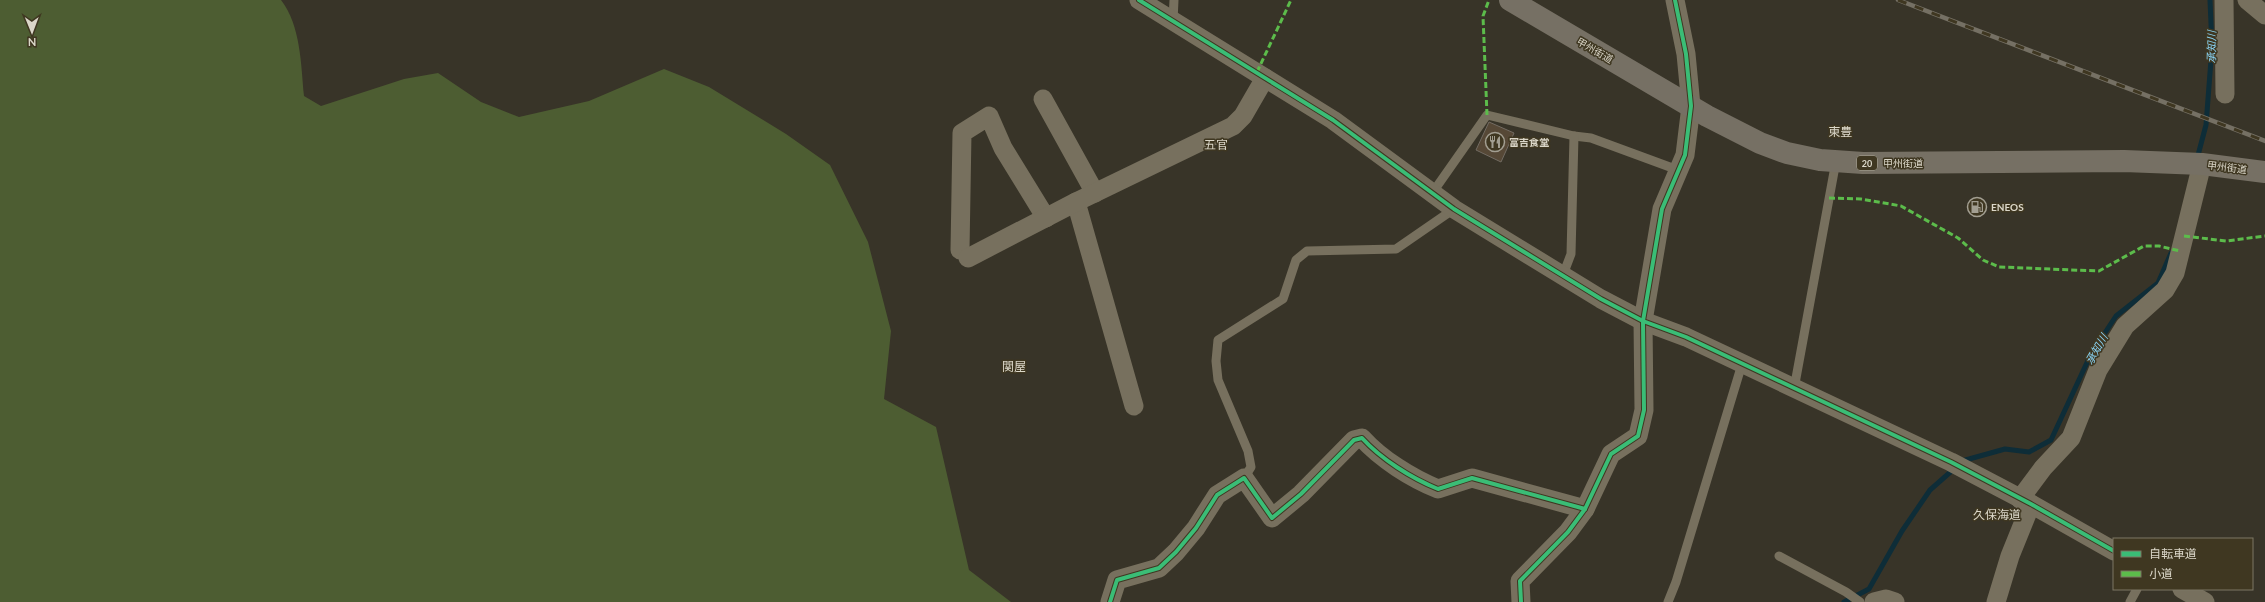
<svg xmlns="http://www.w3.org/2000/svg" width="2265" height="602" font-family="Lato,'Noto Sans JP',sans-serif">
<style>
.green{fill:#4d5d32}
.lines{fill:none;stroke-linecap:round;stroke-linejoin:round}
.stream{stroke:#0e2d38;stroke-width:5}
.building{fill:#564836;stroke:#726b62}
.lane{stroke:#77705e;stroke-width:9}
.street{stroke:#77705e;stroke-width:19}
.highway{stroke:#767064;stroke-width:22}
.rail-casing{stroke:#757064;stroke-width:4.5}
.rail{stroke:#3f3721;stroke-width:3;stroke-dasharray:9;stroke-linecap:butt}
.quiet{stroke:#5cbc4b;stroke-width:3;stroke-dasharray:6 3;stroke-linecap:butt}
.cycleway-casing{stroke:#3f3721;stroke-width:6}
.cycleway{stroke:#3abd76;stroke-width:4}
.labels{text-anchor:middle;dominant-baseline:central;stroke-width:3;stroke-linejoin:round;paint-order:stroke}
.shield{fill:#3f3721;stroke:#aca797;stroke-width:1}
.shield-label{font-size:9px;font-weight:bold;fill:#dbd7c9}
.street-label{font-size:10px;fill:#dbd7c9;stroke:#3f3721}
.poi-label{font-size:10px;font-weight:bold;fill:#dbd7c9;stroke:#3f3721;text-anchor:start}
.water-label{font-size:11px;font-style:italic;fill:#88d1f2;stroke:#3f3721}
.quarter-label{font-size:12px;fill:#dbd7c9;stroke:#3f3721}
</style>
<rect width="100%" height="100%" fill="#383428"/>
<path class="green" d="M0,0H281C301,26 301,65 304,96L321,106L404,79L438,73L481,102L519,117L589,101L664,69L709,87L786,134L830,165L868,242L891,331L884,399L936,427L969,570L1011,602H0Z"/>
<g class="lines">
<g class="stream">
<polyline points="2197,159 2206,125 2212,47 2210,0"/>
<polyline points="1962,461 2005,449 2029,452 2051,440 2091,354 2116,316 2158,283 2171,253"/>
<polyline points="1844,602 1869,589 1902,531 1930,490 1955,468"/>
</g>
</g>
<polygon class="building" points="1489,122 1514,133 1501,162 1476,150"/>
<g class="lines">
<g class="lane">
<polyline points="1173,21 1174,0"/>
<polyline points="1433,192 1487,115 1574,136 1591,138 1678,170"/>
<polyline points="1563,275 1571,254 1574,136"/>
<polyline points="1794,389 1836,161"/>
<polyline points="1244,478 1251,467 1248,451 1218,380 1216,361 1218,340 1283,299 1296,260 1307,251 1396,249 1454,209"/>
<polyline points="1779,556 1846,592 1860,602"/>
<polyline points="1668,602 1676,582 1742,364"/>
<polyline points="2130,602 2137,589"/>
</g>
<g class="street">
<polyline points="1139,0 1333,120 1454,209 1601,299 1643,321 1686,337 1951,462 2031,504 2114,551"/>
<polyline points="2224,0 2225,94"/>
<polyline points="2247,0 2265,15"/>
<polyline points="1043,99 1095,193"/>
<polyline points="1076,202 1134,406"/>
<polyline points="960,250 962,133 989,116 1003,148 1046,218"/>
<polyline points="968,258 1076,202 1233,126 1243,116 1265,78"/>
<polyline points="2020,499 2043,468 2071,438 2098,370 2125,326 2165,290 2175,273 2202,164"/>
<polyline points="2182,589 2205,602"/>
<path d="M1110,602L1117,580L1159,568L1176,552L1196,528L1217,495L1244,478L1272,518L1301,494L1354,440L1362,438C1381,459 1411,478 1438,489L1472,478L1585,509"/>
<polyline points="1521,602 1520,581 1568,532 1585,509 1611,454 1638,436 1644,410 1643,321 1662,209 1685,155 1691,106 1686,54 1675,0"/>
<polyline points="1874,602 1886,599 1895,602"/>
<polyline points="1996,602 2010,556 2031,504"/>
</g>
<polyline class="highway" points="1510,0 1707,116 1760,143 1787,153 1820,160 1863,163 2124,161 2202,164 2265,172"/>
<defs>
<polyline id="rail" points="1898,0 2265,141"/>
</defs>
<use href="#rail" class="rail-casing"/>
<use href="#rail" class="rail"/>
<g class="quiet">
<polyline points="1257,72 1291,0"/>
<polyline points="1487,115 1483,16 1489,0"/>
<polyline points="1829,198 1861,199 1901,206 1958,238 1983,260 1999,267 2099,271 2144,246 2159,246 2180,251"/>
<polyline points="2184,236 2226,241 2265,236"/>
</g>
<defs>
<g id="cycleway">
<polyline points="1139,0 1333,120 1454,209 1601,299 1643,321 1686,337 1951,462 2031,504 2114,551"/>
<path d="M1110,602L1117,580L1159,568L1176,552L1196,528L1217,495L1244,478L1272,518L1301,494L1354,440L1362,438C1381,459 1411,478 1438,489L1472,478L1585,509"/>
<polyline points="1521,602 1520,581 1568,532 1585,509 1611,454 1638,436 1644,410 1643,321 1662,209 1685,155 1691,106 1686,54 1675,0"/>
</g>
</defs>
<use href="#cycleway" class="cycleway-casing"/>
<use href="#cycleway" class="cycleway"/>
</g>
<defs>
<symbol id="restaurant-ring" viewBox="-11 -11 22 22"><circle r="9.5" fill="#3f3721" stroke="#a29e91" stroke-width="1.5"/><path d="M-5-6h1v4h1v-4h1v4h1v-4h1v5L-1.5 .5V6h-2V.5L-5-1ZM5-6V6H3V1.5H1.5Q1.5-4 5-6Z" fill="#a29e91"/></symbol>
<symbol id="fuel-ring" viewBox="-11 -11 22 22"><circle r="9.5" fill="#3f3721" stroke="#a29e91" stroke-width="1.5"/><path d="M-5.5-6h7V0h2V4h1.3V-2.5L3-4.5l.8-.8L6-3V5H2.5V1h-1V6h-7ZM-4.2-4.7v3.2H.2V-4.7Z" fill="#a29e91"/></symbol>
</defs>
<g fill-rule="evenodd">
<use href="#restaurant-ring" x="1484" y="131" width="22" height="22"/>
<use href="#fuel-ring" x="1966" y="196" width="22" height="22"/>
</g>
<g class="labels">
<rect class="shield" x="1857" y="156" width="20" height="14" rx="3"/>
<g class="shield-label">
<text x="1867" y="163">20</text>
</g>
<g class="street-label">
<text transform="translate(1595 50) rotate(30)">甲州街道</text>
<text x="1903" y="163">甲州街道</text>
<text transform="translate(2227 167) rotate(7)">甲州街道</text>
</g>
<g class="poi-label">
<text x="1509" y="142">富吉食堂</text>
<text x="1991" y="207">ENEOS</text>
</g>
<g class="water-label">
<text transform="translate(2211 47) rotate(-89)">承知川</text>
<text transform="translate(2096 349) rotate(-60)">承知川</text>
</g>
<g class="quarter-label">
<text x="1840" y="131">東豊</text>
<text x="1216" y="144">五官</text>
<text x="1014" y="366">関屋</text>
<text x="1997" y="514">久保海道</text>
</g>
</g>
<rect x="2113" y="538" width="140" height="52" fill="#3f3721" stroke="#7d7764"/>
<rect x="2121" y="551" width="20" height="6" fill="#3abd76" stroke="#7d7764"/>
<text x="2149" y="558" font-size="12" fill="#dbd7c9">自転車道</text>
<rect x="2121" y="571" width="20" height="6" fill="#5cbc4b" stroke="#7d7764"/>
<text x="2149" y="578" font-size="12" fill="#dbd7c9">小道</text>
<g transform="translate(32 32) rotate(179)" stroke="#3f3721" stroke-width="3" paint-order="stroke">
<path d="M0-3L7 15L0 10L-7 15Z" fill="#dbd7c9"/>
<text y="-6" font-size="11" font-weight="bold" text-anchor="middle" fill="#dbd7c9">N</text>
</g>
</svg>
